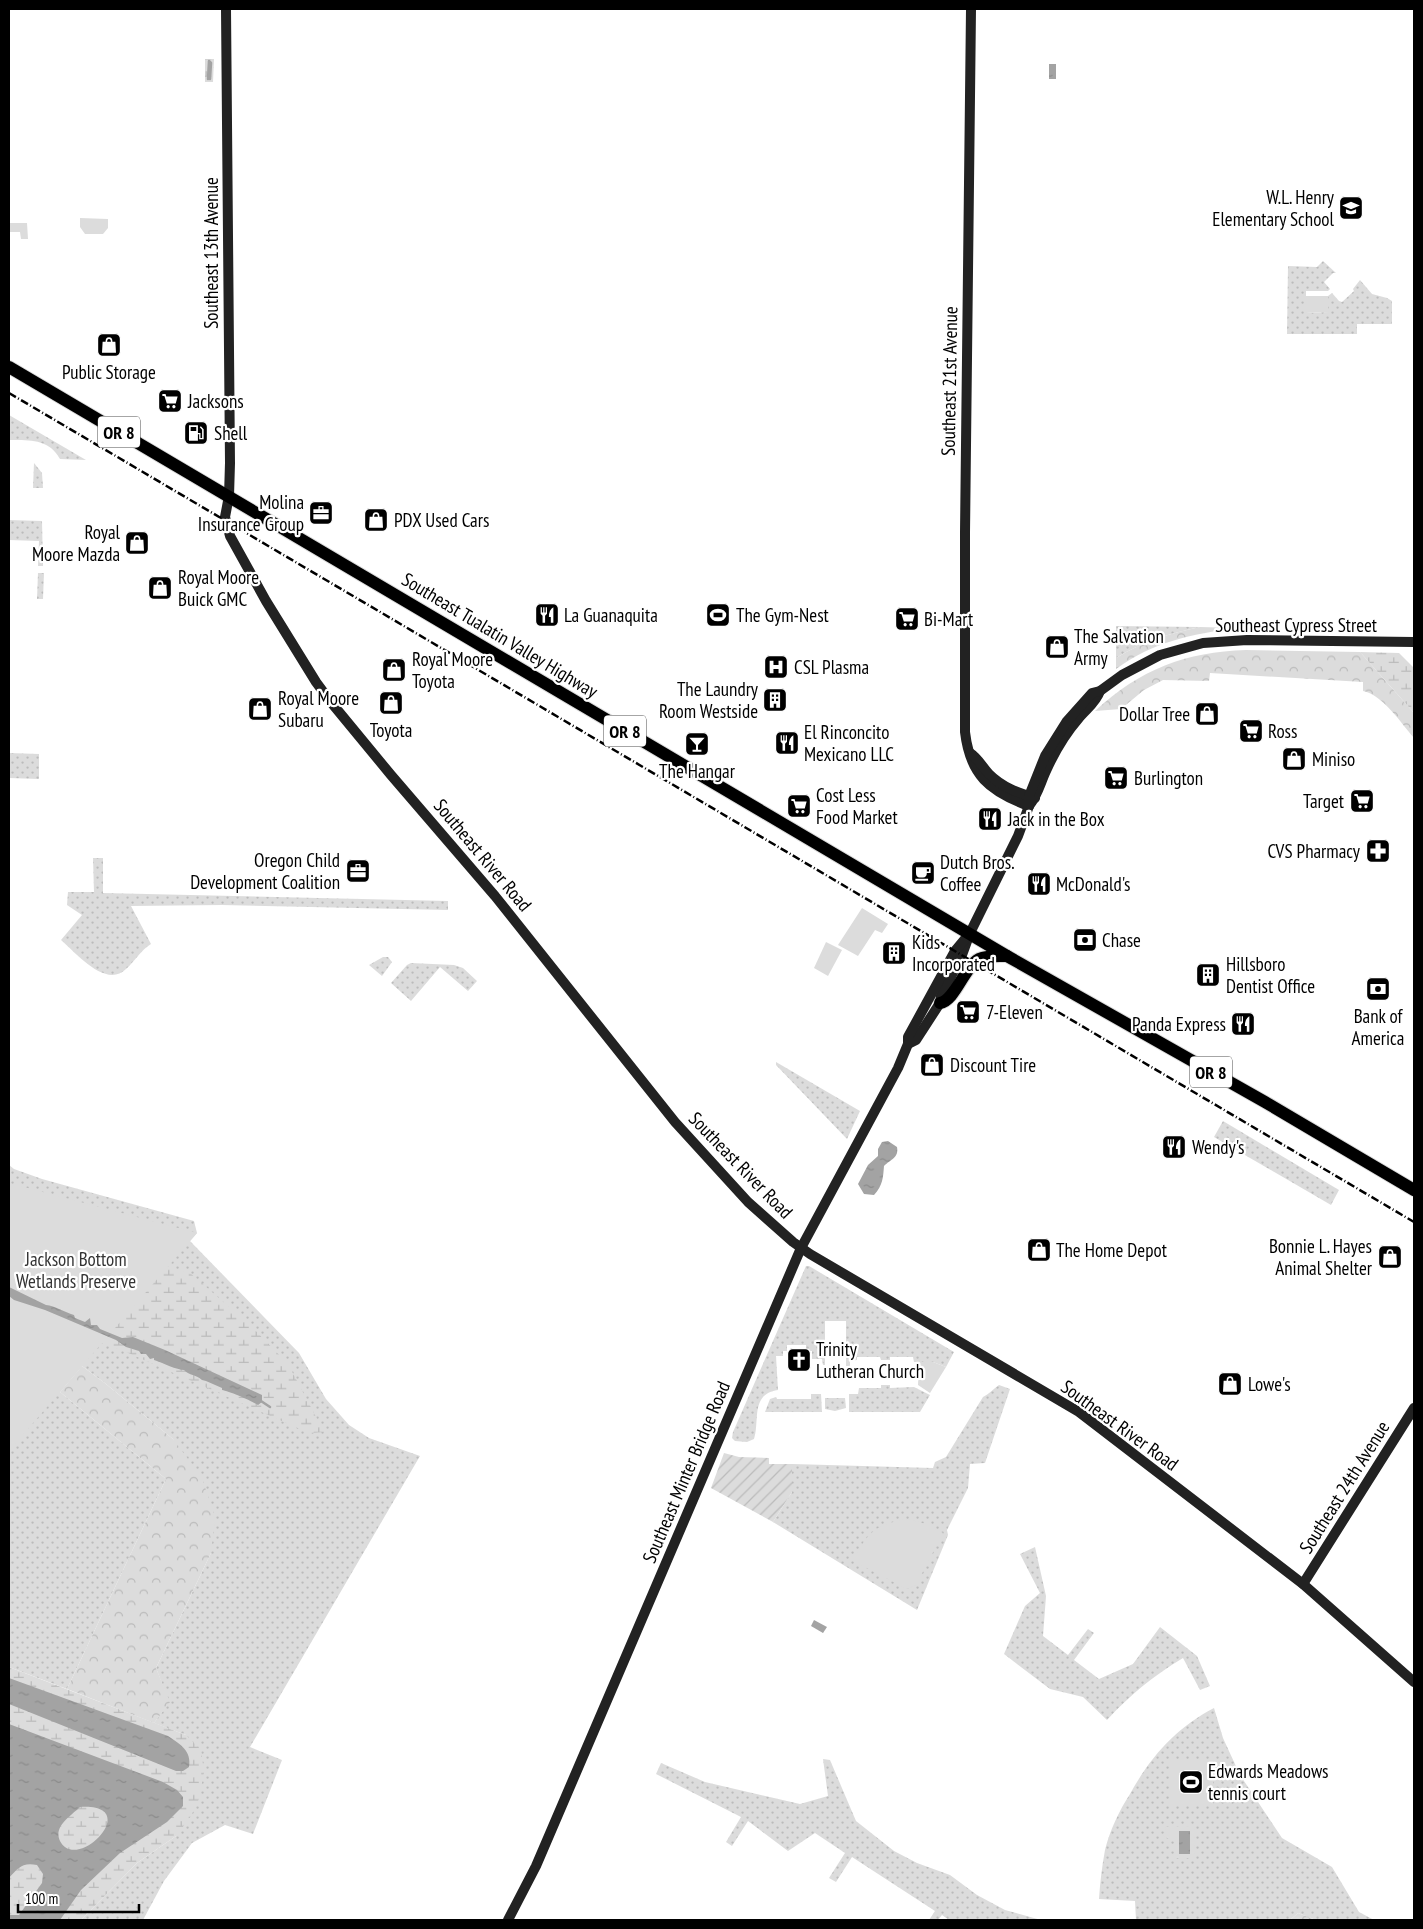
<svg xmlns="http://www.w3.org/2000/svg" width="1423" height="1929" font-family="'PT Sans Narrow',sans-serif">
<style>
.grass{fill:url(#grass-dots)}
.forest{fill:url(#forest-crowns)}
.wetland{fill:url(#wetland-marsh)}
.park{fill:#dcdcdc}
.garden{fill:url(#garden-furrows)}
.water{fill:url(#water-ripples);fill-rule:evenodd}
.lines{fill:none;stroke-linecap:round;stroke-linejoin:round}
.stream{stroke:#a3a3a3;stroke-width:2.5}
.primary-casing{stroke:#dbdbdb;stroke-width:14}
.secondary{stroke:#222;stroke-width:10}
.primary{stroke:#000;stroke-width:12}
.rail{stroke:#000;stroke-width:2.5;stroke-dasharray:8 2.5 1 2.5;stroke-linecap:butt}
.labels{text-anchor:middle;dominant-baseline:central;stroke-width:4.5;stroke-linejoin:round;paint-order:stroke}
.shield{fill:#fff;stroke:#4c4c4c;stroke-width:1}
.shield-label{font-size:18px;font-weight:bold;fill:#000}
.poi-label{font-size:19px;fill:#000;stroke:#fff;text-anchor:start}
.street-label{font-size:19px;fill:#000;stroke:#fff}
.park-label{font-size:19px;fill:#333;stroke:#fff}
</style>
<defs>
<pattern id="grass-dots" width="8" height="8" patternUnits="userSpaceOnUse" patternTransform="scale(1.25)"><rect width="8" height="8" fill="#dcdcdc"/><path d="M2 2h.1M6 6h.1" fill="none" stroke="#bbb" stroke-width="1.8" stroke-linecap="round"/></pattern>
<pattern id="forest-crowns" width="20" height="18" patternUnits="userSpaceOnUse" patternTransform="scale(1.25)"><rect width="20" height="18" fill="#dcdcdc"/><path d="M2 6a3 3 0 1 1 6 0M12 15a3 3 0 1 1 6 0" fill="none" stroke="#bbb"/></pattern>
<pattern id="wetland-marsh" width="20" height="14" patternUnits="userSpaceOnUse" patternTransform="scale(1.25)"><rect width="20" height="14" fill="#dcdcdc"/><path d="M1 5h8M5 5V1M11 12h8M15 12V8" fill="none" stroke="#bbb"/></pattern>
<pattern id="garden-furrows" width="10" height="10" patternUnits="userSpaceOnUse" patternTransform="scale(1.25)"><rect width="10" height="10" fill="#dcdcdc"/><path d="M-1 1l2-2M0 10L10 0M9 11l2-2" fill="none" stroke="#bbb"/></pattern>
<pattern id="water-ripples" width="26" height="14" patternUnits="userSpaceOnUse" patternTransform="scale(1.25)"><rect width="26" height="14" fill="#a3a3a3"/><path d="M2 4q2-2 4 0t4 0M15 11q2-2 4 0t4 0" fill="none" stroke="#8b8b8b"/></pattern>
</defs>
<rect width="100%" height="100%" fill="#fff"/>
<g class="grass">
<polygon points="1323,261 1336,273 1333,273 1324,282 1330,289 1328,291 1306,291 1306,313 1328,312 1328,296 1332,293 1339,301 1342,302 1354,291 1353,289 1360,280 1372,294 1387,298 1392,301 1392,324 1357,324 1357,334 1287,334 1288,266 1317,267"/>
<path d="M9,415L86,460L60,459C49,439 30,440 9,440Z"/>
<polygon points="34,463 42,473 43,488 33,488"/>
<polygon points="9,520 42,521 43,566 38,566 39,541 9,540"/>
<polygon points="38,573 44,573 43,599 37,599"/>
<path d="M1116,626L1200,627C1170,633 1142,642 1116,658Z"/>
<polygon points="9,753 39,754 39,779 9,778"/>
<path d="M93,858H103V893L448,901V910L222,905L131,906L151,944C141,950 135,961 126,969C106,989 76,953 61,940L82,915L67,905L68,892H94Z"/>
<polygon points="383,957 388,957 392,962 382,976 369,965"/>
<polygon points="411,963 454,965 463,968 477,981 468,991 440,967 411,1001 391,983 407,965"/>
<polygon points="776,1062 860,1111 847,1139 776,1065"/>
<polygon points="1223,1121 1339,1190 1331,1205 1214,1137"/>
<polygon points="9,1165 14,1169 42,1179 194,1221 197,1233 190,1241 299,1353 326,1399 349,1425 369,1438 420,1456 250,1747 282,1760 253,1834 225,1825 192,1843 164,1881 143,1920 81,1920 137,1863 176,1836 186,1735 154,1723 169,1702 156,1668 211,1553 173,1439 106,1384 82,1366 60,1392 166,1479 67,1689 9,1667"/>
<path d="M806,1266H809L954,1352L946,1367L933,1362H914L913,1357H890V1360H881L880,1357H857V1360L850,1361V1366H846V1321H825V1365H823L822,1359H812V1351H806V1345H787V1351H783V1356H776L778,1390C750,1394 760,1421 754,1439L747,1442L735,1441L732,1438L733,1432Z"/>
<polygon points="881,1385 890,1385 890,1388 914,1387 930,1395 920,1412 849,1412 849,1394 858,1394 859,1388 881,1388"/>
<path d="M999,1385L1010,1389L985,1463L970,1464L968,1488L947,1530L948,1535L917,1610L773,1522L792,1492V1464L933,1468L935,1462L946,1457L983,1397C989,1394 993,1389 999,1385Z"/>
<polygon points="811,1394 821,1394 822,1412 765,1412 770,1399 776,1397 777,1399 811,1399"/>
<polygon points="825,1398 845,1398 846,1408 835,1411 825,1409"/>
<path d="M1035,1547L1046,1596L1043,1636L1068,1655L1088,1629L1094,1633L1074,1660L1099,1679L1133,1664L1160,1627L1197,1656L1210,1686L1200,1690L1183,1658C1153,1676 1131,1694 1107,1720L1083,1697L1050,1689L1004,1654L1025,1606L1040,1593L1020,1554Z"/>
<path d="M1214,1708L1223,1738L1240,1775L1282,1838L1332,1867L1359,1912L1374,1920H1316L1298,1913L1290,1920H1136L1135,1901L1099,1899C1100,1883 1102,1866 1105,1850C1110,1830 1119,1811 1130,1794C1151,1756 1176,1728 1214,1708Z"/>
<polygon points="823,1759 830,1760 856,1821 894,1851 917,1863 950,1875 977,1895 1005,1910 1041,1920 1077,1920 949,1920 942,1915 938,1920 929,1920 935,1911 852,1857 836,1882 829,1878 845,1853 815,1833 788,1851 748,1821 732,1846 726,1842 741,1817 656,1774 661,1763 705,1782 800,1804 828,1796"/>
</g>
<g class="forest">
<path d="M1200,627L1237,628C1191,634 1153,642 1116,669V658C1142,642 1170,633 1200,627Z"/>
<path d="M1246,650L1360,652L1414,713V738C1401,723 1383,695 1363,691V682L1210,673L1209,681L1163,680L1144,690L1121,709L1095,711C1140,669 1186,652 1246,650Z"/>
<polygon points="82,1366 106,1384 173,1439 202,1478 215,1517 211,1553 156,1668 170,1702 154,1723 67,1689 166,1479 60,1392"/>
<polygon points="1298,1913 1316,1920 1290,1920"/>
</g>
<g class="wetland">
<polygon points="205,59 214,59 213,82 205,82"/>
<polygon points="1360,652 1399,653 1414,668 1414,713"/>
<polygon points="9,1202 142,1259 190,1273 250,1325 288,1364 324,1432 309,1433 126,1352 81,1336"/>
<polygon points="9,1667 186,1735 201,1750 204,1772 199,1799 191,1816 176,1836 137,1863 81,1920 9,1920"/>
</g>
<g class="park">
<polygon points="80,218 108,219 108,228 103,234 85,234 80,227"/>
<polygon points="10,223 27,223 28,239 21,239 20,232 10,232"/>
<polygon points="1306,296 1328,296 1328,312 1306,313"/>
<polygon points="862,908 888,924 882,933 875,930 858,956 838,945"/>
<polygon points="826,942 842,950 828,976 814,968"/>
<polygon points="9,1183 197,1233 9,1451"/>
<polygon points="919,1362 933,1362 946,1367 930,1393 918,1385"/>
<path d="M908,1519L926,1524L943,1533L916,1585L907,1589L853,1561C867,1532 876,1524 908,1519Z"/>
<rect x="1170" y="1760" width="43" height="44"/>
<polygon points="1194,1826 1195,1858 1175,1858 1175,1842 1163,1836 1166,1827"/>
</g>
<polygon class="garden" points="724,1453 739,1457 769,1458 769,1464 792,1464 792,1492 773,1522 711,1488"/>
<g class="water">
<rect x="1049" y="64" width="7" height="15"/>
<path d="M888,1141L897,1147C899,1158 891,1159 884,1166C883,1178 883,1185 874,1195L864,1194L858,1184L868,1165L878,1156V1149L882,1142Z"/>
<path d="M9,1287L46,1305C55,1306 64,1312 74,1315L75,1318L85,1322L90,1318L91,1325H97L100,1329L122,1338L133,1337L165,1350L262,1395V1402L258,1405C252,1401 229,1391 222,1390V1388L206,1381L202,1380C195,1374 190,1376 184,1370C177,1370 163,1363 154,1360V1358L150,1359L146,1354H141L139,1351L126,1347L116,1340L45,1310L14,1300L9,1296Z"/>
<polygon points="814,1620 827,1627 823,1633 811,1626"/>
<path d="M9,1678L168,1736C180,1744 192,1751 189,1767L183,1771H176L9,1704Z"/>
<path d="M9,1724L163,1782L177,1790L183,1797V1806L167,1822L120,1853L81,1890L60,1920H9V1915H19L42,1883L43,1874L37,1865C22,1862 18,1868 9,1878ZM80,1807C145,1803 77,1874 60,1841C53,1826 71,1816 80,1807Z"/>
<rect x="1179" y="1831" width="11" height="23"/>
</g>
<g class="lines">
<g class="stream">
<polyline points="208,79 209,61 211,63 210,79"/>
<polyline points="261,1401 270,1407"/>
</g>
<defs>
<g id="primary">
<polyline points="9,367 1007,956 1265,1102 1414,1190"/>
<path d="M940,1003C955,1001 964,967 979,959C988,955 997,956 1007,956"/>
</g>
</defs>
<use href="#primary" class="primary-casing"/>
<g class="secondary">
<polyline points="226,9 230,463 229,496 225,517 230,536 266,601 316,682 330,701 391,775 495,896 675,1122 748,1202 793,1242 810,1254 1079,1412 1303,1584 1414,1682"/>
<path d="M971,9L965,533V732C970,775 989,791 1029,806"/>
<path d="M970,753C979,759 982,767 989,774C1002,787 1018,793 1035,798"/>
<path d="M1029,806C1038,795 1040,784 1046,771C1054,753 1066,733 1079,718C1086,709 1096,703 1100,691"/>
<polyline points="908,1044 916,1040 940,1003 941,996 962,955 970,933 1018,836 1029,806 1029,796 1045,756 1067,721 1092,693 1100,691 1122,675 1160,655 1203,643 1247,640 1414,642"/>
<polyline points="1303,1584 1414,1408"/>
<polyline points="508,1920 536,1866 801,1248 898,1068 908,1044 908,1037 955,951 970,933"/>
</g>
<use href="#primary" class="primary"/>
<polyline class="rail" points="9,393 1414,1222"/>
</g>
<defs>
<symbol id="school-square" viewBox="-11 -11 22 22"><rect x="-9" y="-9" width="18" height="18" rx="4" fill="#000" stroke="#fff"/><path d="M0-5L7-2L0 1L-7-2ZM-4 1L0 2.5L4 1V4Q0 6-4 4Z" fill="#fff"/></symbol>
<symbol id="shop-square" viewBox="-11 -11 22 22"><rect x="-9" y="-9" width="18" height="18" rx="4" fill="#000" stroke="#fff"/><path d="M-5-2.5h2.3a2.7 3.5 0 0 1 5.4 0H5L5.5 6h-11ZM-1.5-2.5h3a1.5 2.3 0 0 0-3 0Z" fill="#fff"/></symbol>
<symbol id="supermarket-square" viewBox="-11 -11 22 22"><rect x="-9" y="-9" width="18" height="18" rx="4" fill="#000" stroke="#fff"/><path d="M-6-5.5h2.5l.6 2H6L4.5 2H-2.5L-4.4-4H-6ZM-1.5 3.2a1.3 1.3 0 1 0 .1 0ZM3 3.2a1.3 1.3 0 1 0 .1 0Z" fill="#fff"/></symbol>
<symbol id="fuel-square" viewBox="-11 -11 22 22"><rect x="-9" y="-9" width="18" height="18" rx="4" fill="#000" stroke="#fff"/><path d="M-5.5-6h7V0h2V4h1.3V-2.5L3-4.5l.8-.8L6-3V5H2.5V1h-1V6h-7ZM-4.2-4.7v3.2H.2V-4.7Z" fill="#fff"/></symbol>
<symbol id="office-square" viewBox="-11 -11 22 22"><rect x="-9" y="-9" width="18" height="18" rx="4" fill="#000" stroke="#fff"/><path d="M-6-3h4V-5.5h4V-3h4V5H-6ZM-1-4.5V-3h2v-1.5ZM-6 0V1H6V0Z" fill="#fff"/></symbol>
<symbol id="restaurant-square" viewBox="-11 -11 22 22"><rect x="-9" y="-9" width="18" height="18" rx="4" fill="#000" stroke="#fff"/><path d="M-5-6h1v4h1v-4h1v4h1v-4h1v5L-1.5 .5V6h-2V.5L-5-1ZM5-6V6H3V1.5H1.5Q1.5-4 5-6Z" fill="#fff"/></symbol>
<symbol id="stadium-square" viewBox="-11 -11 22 22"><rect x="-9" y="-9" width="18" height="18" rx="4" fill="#000" stroke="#fff"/><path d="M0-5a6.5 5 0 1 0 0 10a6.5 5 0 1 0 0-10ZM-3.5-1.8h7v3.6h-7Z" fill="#fff"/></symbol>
<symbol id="hospital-square" viewBox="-11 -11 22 22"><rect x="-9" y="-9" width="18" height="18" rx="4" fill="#000" stroke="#fff"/><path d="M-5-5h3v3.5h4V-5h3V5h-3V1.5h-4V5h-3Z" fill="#fff"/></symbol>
<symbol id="building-square" viewBox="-11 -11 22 22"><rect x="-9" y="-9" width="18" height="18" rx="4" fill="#000" stroke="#fff"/><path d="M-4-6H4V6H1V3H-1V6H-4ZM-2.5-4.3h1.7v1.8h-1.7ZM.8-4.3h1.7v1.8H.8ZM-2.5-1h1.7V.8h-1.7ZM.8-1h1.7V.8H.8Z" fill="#fff"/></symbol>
<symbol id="bar-square" viewBox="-11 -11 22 22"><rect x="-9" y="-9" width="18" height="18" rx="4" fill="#000" stroke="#fff"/><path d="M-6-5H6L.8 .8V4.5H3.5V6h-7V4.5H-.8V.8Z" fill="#fff"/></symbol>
<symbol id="pharmacy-square" viewBox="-11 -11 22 22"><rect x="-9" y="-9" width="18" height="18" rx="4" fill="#000" stroke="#fff"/><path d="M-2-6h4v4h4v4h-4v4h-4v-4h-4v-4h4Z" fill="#fff"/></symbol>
<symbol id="cafe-square" viewBox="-11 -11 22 22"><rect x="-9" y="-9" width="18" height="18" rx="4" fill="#000" stroke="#fff"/><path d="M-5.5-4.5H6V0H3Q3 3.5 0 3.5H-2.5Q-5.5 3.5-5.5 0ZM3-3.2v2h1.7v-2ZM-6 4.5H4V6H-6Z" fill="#fff"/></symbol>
<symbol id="bank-square" viewBox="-11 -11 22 22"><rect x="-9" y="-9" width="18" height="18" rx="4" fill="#000" stroke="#fff"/><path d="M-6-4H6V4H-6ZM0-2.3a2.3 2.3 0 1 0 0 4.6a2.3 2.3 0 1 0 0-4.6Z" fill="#fff"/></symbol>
<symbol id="church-square" viewBox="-11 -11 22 22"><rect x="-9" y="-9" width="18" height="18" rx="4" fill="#000" stroke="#fff"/><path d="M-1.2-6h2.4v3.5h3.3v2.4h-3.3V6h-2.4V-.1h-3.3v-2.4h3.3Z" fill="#fff"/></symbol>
</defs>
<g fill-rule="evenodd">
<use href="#school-square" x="1337" y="194" width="28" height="28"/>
<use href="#shop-square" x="95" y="331" width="28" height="28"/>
<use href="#supermarket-square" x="156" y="387" width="28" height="28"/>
<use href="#fuel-square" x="182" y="419" width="28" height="28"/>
<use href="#office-square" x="307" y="499" width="28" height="28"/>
<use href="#shop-square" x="362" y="506" width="28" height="28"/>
<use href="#shop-square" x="123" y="529" width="28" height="28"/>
<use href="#shop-square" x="146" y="574" width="28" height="28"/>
<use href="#restaurant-square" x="533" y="601" width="28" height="28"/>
<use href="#stadium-square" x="704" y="601" width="28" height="28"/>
<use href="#supermarket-square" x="893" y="605" width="28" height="28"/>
<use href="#shop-square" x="1043" y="633" width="28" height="28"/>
<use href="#hospital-square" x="762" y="653" width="28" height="28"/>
<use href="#shop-square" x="380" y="656" width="28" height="28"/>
<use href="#building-square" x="761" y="686" width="28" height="28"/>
<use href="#shop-square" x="377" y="689" width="28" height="28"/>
<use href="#shop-square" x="246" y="695" width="28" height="28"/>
<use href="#shop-square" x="1193" y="700" width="28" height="28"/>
<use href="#supermarket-square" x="1237" y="717" width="28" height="28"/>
<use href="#restaurant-square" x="773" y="729" width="28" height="28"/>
<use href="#bar-square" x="683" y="730" width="28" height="28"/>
<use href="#shop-square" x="1280" y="745" width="28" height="28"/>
<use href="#supermarket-square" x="1102" y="764" width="28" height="28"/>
<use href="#supermarket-square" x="1348" y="787" width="28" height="28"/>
<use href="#supermarket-square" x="785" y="792" width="28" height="28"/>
<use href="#restaurant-square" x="976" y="805" width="28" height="28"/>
<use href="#pharmacy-square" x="1364" y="837" width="28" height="28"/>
<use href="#office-square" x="344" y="857" width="28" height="28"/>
<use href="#cafe-square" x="909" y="859" width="28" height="28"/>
<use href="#restaurant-square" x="1025" y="870" width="28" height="28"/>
<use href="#bank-square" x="1071" y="926" width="28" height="28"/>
<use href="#building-square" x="880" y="939" width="28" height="28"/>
<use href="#building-square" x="1194" y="961" width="28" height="28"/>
<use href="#bank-square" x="1364" y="975" width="28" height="28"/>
<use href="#supermarket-square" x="954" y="998" width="28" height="28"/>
<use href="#restaurant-square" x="1229" y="1010" width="28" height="28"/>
<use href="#shop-square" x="918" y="1051" width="28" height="28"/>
<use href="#restaurant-square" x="1160" y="1133" width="28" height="28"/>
<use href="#shop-square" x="1025" y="1236" width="28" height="28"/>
<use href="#shop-square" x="1376" y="1243" width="28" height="28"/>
<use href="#church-square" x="785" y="1346" width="28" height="28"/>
<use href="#shop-square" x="1216" y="1370" width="28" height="28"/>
<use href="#stadium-square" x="1177" y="1768" width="28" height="28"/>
</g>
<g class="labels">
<g class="shield">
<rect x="98" y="416.5" width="42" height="31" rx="4"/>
<rect x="604" y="715.5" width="42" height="31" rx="4"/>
<rect x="1190" y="1056.5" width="42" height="31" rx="4"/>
</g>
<g class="shield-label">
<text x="119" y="432">OR 8</text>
<text x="625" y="731">OR 8</text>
<text x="1211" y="1072">OR 8</text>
</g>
<g class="poi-label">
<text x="1334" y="197" text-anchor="end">W.L. Henry<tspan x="1334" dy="22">Elementary School</tspan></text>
<text x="109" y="372" text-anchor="middle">Public Storage</text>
<text x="188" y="401">Jacksons</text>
<text x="214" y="433">Shell</text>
<text x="304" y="502" text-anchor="end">Molina<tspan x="304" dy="22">Insurance Group</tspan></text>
<text x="394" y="520">PDX Used Cars</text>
<text x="120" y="532" text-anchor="end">Royal<tspan x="120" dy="22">Moore Mazda</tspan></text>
<text x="178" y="577">Royal Moore<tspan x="178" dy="22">Buick GMC</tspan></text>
<text x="564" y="615">La Guanaquita</text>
<text x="736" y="615">The Gym-Nest</text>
<text x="924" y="619">Bi-Mart</text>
<text x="1074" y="636">The Salvation<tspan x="1074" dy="22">Army</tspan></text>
<text x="412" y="659">Royal Moore<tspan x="412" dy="22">Toyota</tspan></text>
<text x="794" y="667">CSL Plasma</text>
<text x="758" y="689" text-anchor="end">The Laundry<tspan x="758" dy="22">Room Westside</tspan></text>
<text x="278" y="698">Royal Moore<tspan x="278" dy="22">Subaru</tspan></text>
<text x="1190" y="714" text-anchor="end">Dollar Tree</text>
<text x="391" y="730" text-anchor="middle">Toyota</text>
<text x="1268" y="731">Ross</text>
<text x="804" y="732">El Rinconcito<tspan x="804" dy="22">Mexicano LLC</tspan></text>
<text x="1312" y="759">Miniso</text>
<text x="697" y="771" text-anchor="middle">The Hangar</text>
<text x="1134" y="778">Burlington</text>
<text x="816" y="795">Cost Less<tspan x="816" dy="22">Food Market</tspan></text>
<text x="1344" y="801" text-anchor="end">Target</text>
<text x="1008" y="819">Jack in the Box</text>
<text x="1360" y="851" text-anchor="end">CVS Pharmacy</text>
<text x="340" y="860" text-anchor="end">Oregon Child<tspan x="340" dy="22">Development Coalition</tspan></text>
<text x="940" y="862">Dutch Bros.<tspan x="940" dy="22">Coffee</tspan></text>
<text x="1056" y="884">McDonald's</text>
<text x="1102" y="940">Chase</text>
<text x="912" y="942">Kids<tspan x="912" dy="22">Incorporated</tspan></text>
<text x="1226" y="964">Hillsboro<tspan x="1226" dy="22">Dentist Office</tspan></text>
<text x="986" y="1012">7-Eleven</text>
<text x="1378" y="1016" text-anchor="middle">Bank of<tspan x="1378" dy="22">America</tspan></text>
<text x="1226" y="1024" text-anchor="end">Panda Express</text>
<text x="950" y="1065">Discount Tire</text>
<text x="1192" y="1147">Wendy's</text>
<text x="1372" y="1246" text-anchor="end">Bonnie L. Hayes<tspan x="1372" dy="22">Animal Shelter</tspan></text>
<text x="1056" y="1250">The Home Depot</text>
<text x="816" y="1349">Trinity<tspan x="816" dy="22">Lutheran Church</tspan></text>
<text x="1248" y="1384">Lowe's</text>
<text x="1208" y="1771">Edwards Meadows<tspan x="1208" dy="22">tennis court</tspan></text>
</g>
<g class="street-label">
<text transform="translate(211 253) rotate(-90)">Southeast 13th Avenue</text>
<text transform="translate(949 381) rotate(-89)">Southeast 21st Avenue</text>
<text x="1296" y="625">Southeast Cypress Street</text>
<text transform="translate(500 635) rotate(31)">Southeast Tualatin Valley Highway</text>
<text transform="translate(483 855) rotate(50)">Southeast River Road</text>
<text transform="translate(741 1165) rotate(46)">Southeast River Road</text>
<text transform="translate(1120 1425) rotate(36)">Southeast River Road</text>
<text transform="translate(686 1472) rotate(-67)">Southeast Minter Bridge Road</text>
<text transform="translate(1344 1487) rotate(-58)">Southeast 24th Avenue</text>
</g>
<g class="park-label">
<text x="76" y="1259">Jackson Bottom<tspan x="76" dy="22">Wetlands Preserve</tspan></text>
</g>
</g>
<rect width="1423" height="1929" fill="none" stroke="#000000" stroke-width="20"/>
<path d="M18 1904v8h121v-8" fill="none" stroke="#000000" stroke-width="2.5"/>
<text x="25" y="1904" font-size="15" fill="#000000" stroke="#ffffff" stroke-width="4" paint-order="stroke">100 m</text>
</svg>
